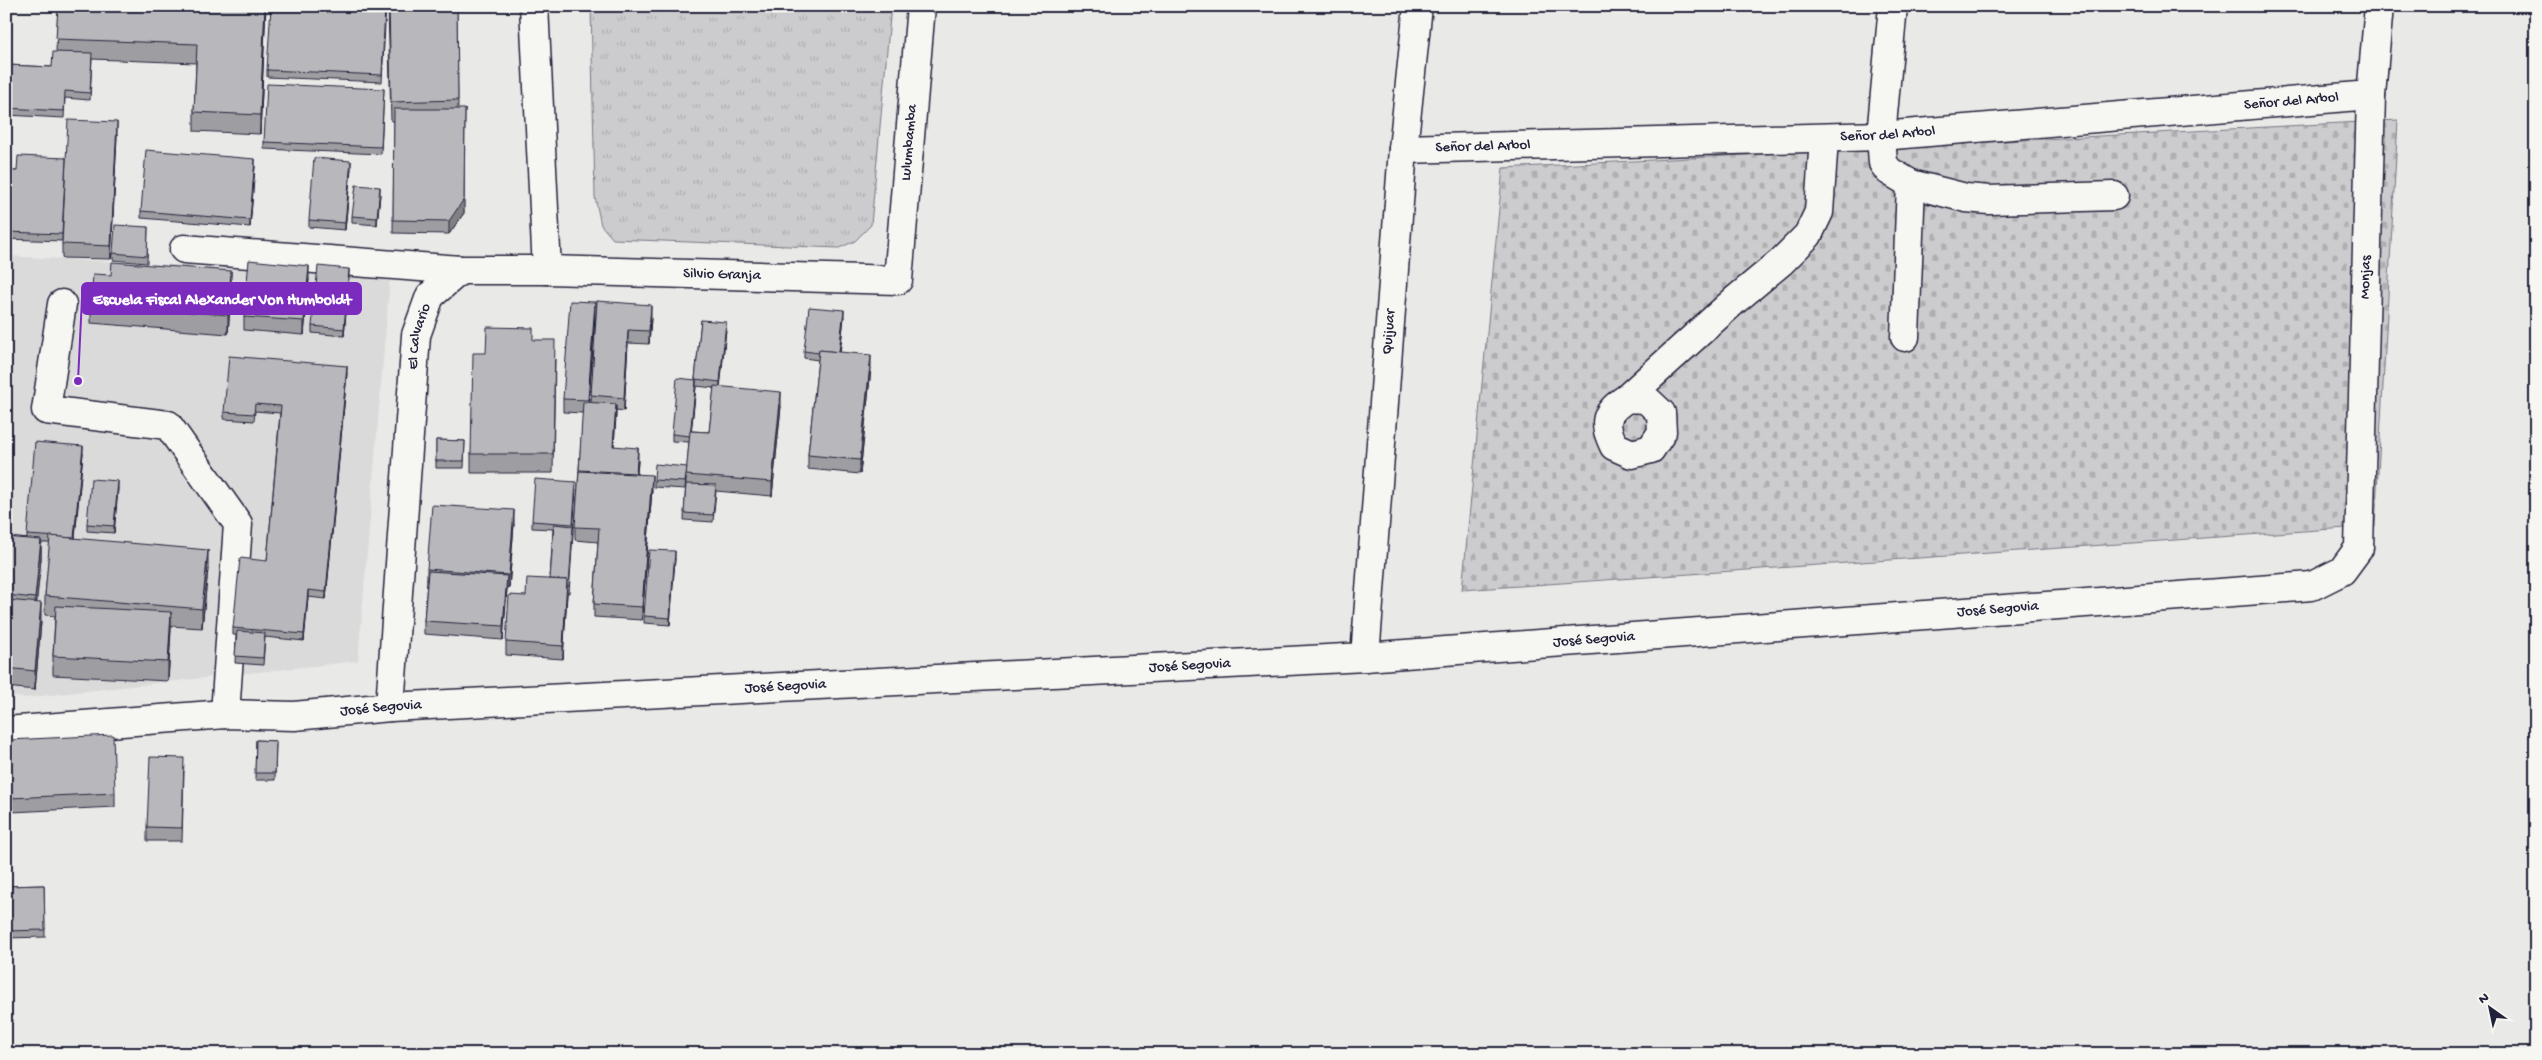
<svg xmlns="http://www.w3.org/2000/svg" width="2542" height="1060" font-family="'Gochi Hand',sans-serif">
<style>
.built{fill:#dadada}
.cemetery{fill:url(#cemetery-stones);stroke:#777784}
.park{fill:url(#park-tufts);stroke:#777784}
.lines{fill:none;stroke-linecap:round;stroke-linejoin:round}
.minor-casing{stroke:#22223b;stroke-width:31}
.minor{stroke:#f6f6f2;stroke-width:28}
.wall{fill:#9e9ea2;stroke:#22223b;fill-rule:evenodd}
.shaded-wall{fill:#818184;stroke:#22223b}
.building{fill:#b8b8bc;stroke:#22223b}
.labels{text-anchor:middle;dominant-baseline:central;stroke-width:4;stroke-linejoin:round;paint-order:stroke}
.street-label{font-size:15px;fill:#22223b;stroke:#f6f6f2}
.leader{fill:none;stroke:#7b2cbf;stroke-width:2}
.callout-dot{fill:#7b2cbf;stroke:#f6f6f2;stroke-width:2}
.callout{fill:#7b2cbf;stroke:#7b2cbf;stroke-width:2}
.callout-label{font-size:16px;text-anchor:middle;font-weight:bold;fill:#fff}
</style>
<defs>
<pattern id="cemetery-stones" width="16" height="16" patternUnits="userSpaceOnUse" patternTransform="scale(1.25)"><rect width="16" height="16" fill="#ccccce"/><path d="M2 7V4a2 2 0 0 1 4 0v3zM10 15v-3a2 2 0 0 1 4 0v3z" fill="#afafb2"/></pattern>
<pattern id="park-tufts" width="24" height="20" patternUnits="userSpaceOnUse" patternTransform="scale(1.25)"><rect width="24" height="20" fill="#ccccce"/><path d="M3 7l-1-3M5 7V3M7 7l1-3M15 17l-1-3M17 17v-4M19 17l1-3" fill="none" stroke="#afafb2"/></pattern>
</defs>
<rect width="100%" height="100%" fill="#e9e9e7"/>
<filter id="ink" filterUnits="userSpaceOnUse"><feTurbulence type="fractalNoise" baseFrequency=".02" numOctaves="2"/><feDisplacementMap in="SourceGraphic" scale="10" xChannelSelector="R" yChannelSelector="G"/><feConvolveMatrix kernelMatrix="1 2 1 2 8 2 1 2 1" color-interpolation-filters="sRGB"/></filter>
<g filter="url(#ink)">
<polygon class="built" points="6,256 390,277 358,661 23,698 6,695"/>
<polygon class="cemetery" points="2398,120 2375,526 1462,590 1503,168"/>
<polygon class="park" points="591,6 891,6 871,225 855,241 839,248 613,239 601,225 595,197"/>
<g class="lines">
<defs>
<g id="minor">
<polyline points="1893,6 1881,136 1883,163 1889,171 1911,184 1966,198 1989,200 2114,196"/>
<path id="s1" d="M1403,149L1881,136L2371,95"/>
<polyline points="184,249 460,270"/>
<path id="s2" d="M547,270L898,280L921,6"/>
<polyline points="62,304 46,410 168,425 238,524 225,714"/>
<polyline points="1905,337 1911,184"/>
<path d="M1627,398L1646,399L1661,413L1662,432L1651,449L1632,454L1614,446C1602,421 1605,413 1627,398L1734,301L1781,262L1808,235L1819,212L1824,138"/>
<path id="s3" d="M1365,657L1403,149L1418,6"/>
<path id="s4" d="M390,707L416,335L430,296L460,270H547L534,6"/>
<path id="s5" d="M6,731L225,714L294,716L390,707L1365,657L2312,586L2342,571L2359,548L2371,95L2379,6"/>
</g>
</defs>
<use href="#minor" class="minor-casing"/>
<use href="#minor" class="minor"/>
</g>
<g class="wall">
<polygon points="6,6 12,6 10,56 6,56"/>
<polygon points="58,6 266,6 260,134 194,131 194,112 196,63 92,59 90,100 65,98 64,118 6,115 6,65 52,67 56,52"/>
<polygon points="386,6 382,82 267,77 267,70"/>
<polygon points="388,6 457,6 458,109 464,213 449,234 393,233 394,121 391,121"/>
<polygon points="384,89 381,154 264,149 264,142"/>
<polygon points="117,135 111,259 62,258 62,244"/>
<polygon points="66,158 62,241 6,239 6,171 17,171"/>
<polygon points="255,166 250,227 141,218 141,211"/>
<polygon points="351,168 345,230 309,227 309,220"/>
<polygon points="380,194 377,225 352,223 352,216"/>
<polygon points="148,227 147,263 113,260 113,253"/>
<polygon points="111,275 231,290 228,334 91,323 91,304"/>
<polygon points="349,276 344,336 312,333 312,326"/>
<polygon points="309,279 304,335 244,330 244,317"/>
<polygon points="597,301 651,318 649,344 628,343 624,411 616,410 614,446 638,461 637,474 652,489 642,620 594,617 594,604 598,542 575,540 575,527 583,413 563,412 563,399 595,316 589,402 591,402"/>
<polygon points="844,317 840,352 871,368 860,474 808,469 808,455 818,360 804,358 804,351"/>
<path d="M701,320L726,329L720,386L781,406L772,496L716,491L713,522L684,520L686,478L685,489L654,487V480L687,467L689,442L672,441V434L695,380ZM696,386L714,388L709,432L691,431Z"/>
<polygon points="533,340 555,359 553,473 471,473 471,454 486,353"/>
<polygon points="347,373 326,599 308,597 304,641 265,637 263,665 235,663 236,635 233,635 233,628 267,561 280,413 255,411 254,421 224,419 224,412"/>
<polygon points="436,440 465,441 464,468 436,468"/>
<polygon points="83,453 75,538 208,569 202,628 171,626 168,681 53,675 53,656 55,616 45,615 45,596 50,543 41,543 41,559 36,603 41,622 35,690 6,687 6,537 27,539 27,535"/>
<polygon points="118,488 114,533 87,531 87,524"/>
<polygon points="576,489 569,593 567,593 563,659 506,655 506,642 526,596 550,579 553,529 532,528 532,521"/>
<polygon points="514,524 509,588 507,588 503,640 424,634 424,621 427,583 427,569"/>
<polygon points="675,558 670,625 644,623 644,616"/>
<polygon points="9,740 115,793 115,807 11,812"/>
<polygon points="256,740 276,741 275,780 255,780"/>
<polygon points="184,771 182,841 147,841 147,827"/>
<polygon points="44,885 45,937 6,938 6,886"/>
</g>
<g class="shaded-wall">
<polygon points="12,6 10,56 10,43"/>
<polygon points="265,6 266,6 260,134 260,115"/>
<polygon points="465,109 464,213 449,234 449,221"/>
<polygon points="117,122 117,135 111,259 111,246"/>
<polygon points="255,159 255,166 250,227 250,220"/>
<polygon points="351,161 351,168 345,230 345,223"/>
<polygon points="380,187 380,194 377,225 377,218"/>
<polygon points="309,266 309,279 304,335 304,321"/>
<polygon points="349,269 349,276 344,336 344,329"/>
<polygon points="231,271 231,290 228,334 228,315"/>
<polygon points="595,302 595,316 588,413 588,400"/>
<polygon points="651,305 651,318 649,344 649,331"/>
<polygon points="844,310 844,317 839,362 839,355"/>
<polygon points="726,322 726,329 720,389 720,382"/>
<polygon points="628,330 628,343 624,411 624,398"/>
<polygon points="871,355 871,368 860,474 860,460"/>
<polygon points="347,366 347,373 326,599 326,592"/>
<polygon points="696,380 696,387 690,443 690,436"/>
<polygon points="781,392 781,406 772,496 772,482"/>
<polygon points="616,404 616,417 613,459 613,446"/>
<polygon points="83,446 83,453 74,545 74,538"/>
<polygon points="638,448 638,461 636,486 636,473"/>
<polygon points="652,475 652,489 642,620 642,607"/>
<polygon points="118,481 118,488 114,533 114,526"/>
<polygon points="514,510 514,524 509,588 509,575"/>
<polygon points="41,540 41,559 35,617 35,598"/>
<polygon points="208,550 208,569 202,628 202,609"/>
<polygon points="675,551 675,558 670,625 670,618"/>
<polygon points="507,576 507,589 503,640 503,626"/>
<polygon points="567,580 567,594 563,659 563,646"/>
<polygon points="308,590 308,597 304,641 304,634"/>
<polygon points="41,603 41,622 35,690 35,671"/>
<polygon points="171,612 171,631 168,681 168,662"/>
</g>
<g class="building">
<polygon points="6,6 12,6 10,43 6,43"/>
<polygon points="58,6 265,6 260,115 194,112 197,44 56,39"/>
<polygon points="271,6 385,6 382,75 267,70"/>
<polygon points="389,6 457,6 458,100 391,102"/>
<polygon points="53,52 92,53 90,93 65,91 64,111 6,108 6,65 52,67"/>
<polygon points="267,84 384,89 381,147 264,142"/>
<polygon points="394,109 465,109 464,199 449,221 393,220"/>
<polygon points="68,120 117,122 111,246 62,244"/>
<polygon points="146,150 255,159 250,220 141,211"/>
<polygon points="18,156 66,158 62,234 6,232 6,171 17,171"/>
<polygon points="314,158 351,161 345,223 309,220"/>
<polygon points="356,185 380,187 377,218 352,216"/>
<polygon points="115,225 148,227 147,256 113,253"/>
<polygon points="249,260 309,266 304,321 244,317"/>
<polygon points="112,262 231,271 228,315 91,304 93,274 111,275"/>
<polygon points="318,266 349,269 344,329 312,326"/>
<polygon points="570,301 595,302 588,400 563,399"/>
<polygon points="597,301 651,305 649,331 628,330 624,398 591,395"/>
<polygon points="809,307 844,310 839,352 819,350 819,353 804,351"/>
<polygon points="701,320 726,322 720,382 695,379"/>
<polygon points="487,327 533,328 533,340 555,340 553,454 471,454 473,353 486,353"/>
<polygon points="819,350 871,355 860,460 808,455"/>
<polygon points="229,356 347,366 326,592 308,590 304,634 233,628 240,558 267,561 281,406 255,404 254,414 224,412"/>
<polygon points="677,378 696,380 690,436 672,434"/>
<polygon points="714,386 781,392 772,482 686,475 690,431 709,432"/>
<polygon points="583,402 616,404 613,446 638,448 636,473 579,470"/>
<polygon points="436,440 465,441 464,461 436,461"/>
<polygon points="35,442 83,446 74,538 27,535"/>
<polygon points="655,464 687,467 685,482 654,480"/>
<polygon points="579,471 652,475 642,607 594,604 599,528 575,527"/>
<polygon points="91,479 118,481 114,526 87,524"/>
<polygon points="535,479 576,482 573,524 532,521"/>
<polygon points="686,484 716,485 713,515 684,513"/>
<polygon points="432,505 514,510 509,575 427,569"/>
<polygon points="554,524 573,526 569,586 567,586 567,580 550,579"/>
<polygon points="50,536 208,550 202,609 45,596"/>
<polygon points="6,537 41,540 35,598 6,595"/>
<polygon points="649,550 675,551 670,618 644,616"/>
<polygon points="428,571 507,576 503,626 424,621"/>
<polygon points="527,578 567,580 563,646 506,642 509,595 526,596"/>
<polygon points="6,600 41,603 35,671 6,668"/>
<polygon points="56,606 171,612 168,662 53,656"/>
<polygon points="237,631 265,633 263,658 235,656"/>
<polygon points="113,735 115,793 11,798 9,740"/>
<polygon points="256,740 276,741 275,773 255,773"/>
<polygon points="150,757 184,758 182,828 147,827"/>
<polygon points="44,885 45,930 6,931 6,886"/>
</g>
</g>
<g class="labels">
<g class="street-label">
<text stroke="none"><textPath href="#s1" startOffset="890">Señor del Arbol</textPath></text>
<text stroke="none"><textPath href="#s1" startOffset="485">Señor del Arbol</textPath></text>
<text stroke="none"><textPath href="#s2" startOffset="489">Lulumbamba</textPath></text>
<text stroke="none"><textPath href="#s1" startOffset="80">Señor del Arbol</textPath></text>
<text stroke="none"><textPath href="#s2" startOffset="175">Silvio Granja</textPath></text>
<text stroke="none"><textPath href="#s5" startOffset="2644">Monjas</textPath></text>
<text stroke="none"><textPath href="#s3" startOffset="326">Quijuar</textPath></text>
<text stroke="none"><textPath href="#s4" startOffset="372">El Calvario</textPath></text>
<text stroke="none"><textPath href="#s5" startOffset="1996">José Segovia</textPath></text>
<text stroke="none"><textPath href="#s5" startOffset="1591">José Segovia</textPath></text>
<text stroke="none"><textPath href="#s5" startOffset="1186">José Segovia</textPath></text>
<text stroke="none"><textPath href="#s5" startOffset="781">José Segovia</textPath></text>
<text stroke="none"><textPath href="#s5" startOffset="376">José Segovia</textPath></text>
</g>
</g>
<path class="leader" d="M78 381L82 298"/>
<circle class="callout-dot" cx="78" cy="381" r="5"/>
<rect class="callout" x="82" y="283" width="279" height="31" rx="5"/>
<g class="callout-label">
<text x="222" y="304">Escuela Fiscal Alexander Von Humboldt</text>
</g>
<rect width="2542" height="1060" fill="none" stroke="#f6f6f2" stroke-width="25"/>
<rect x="12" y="12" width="2517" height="1035" fill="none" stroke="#22223b" stroke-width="2" filter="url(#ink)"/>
<g transform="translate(2490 1008) rotate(327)" stroke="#f6f6f2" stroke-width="4" paint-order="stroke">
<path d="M0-4L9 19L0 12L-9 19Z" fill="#22223b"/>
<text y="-8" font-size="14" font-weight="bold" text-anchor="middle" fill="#22223b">N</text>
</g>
</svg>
